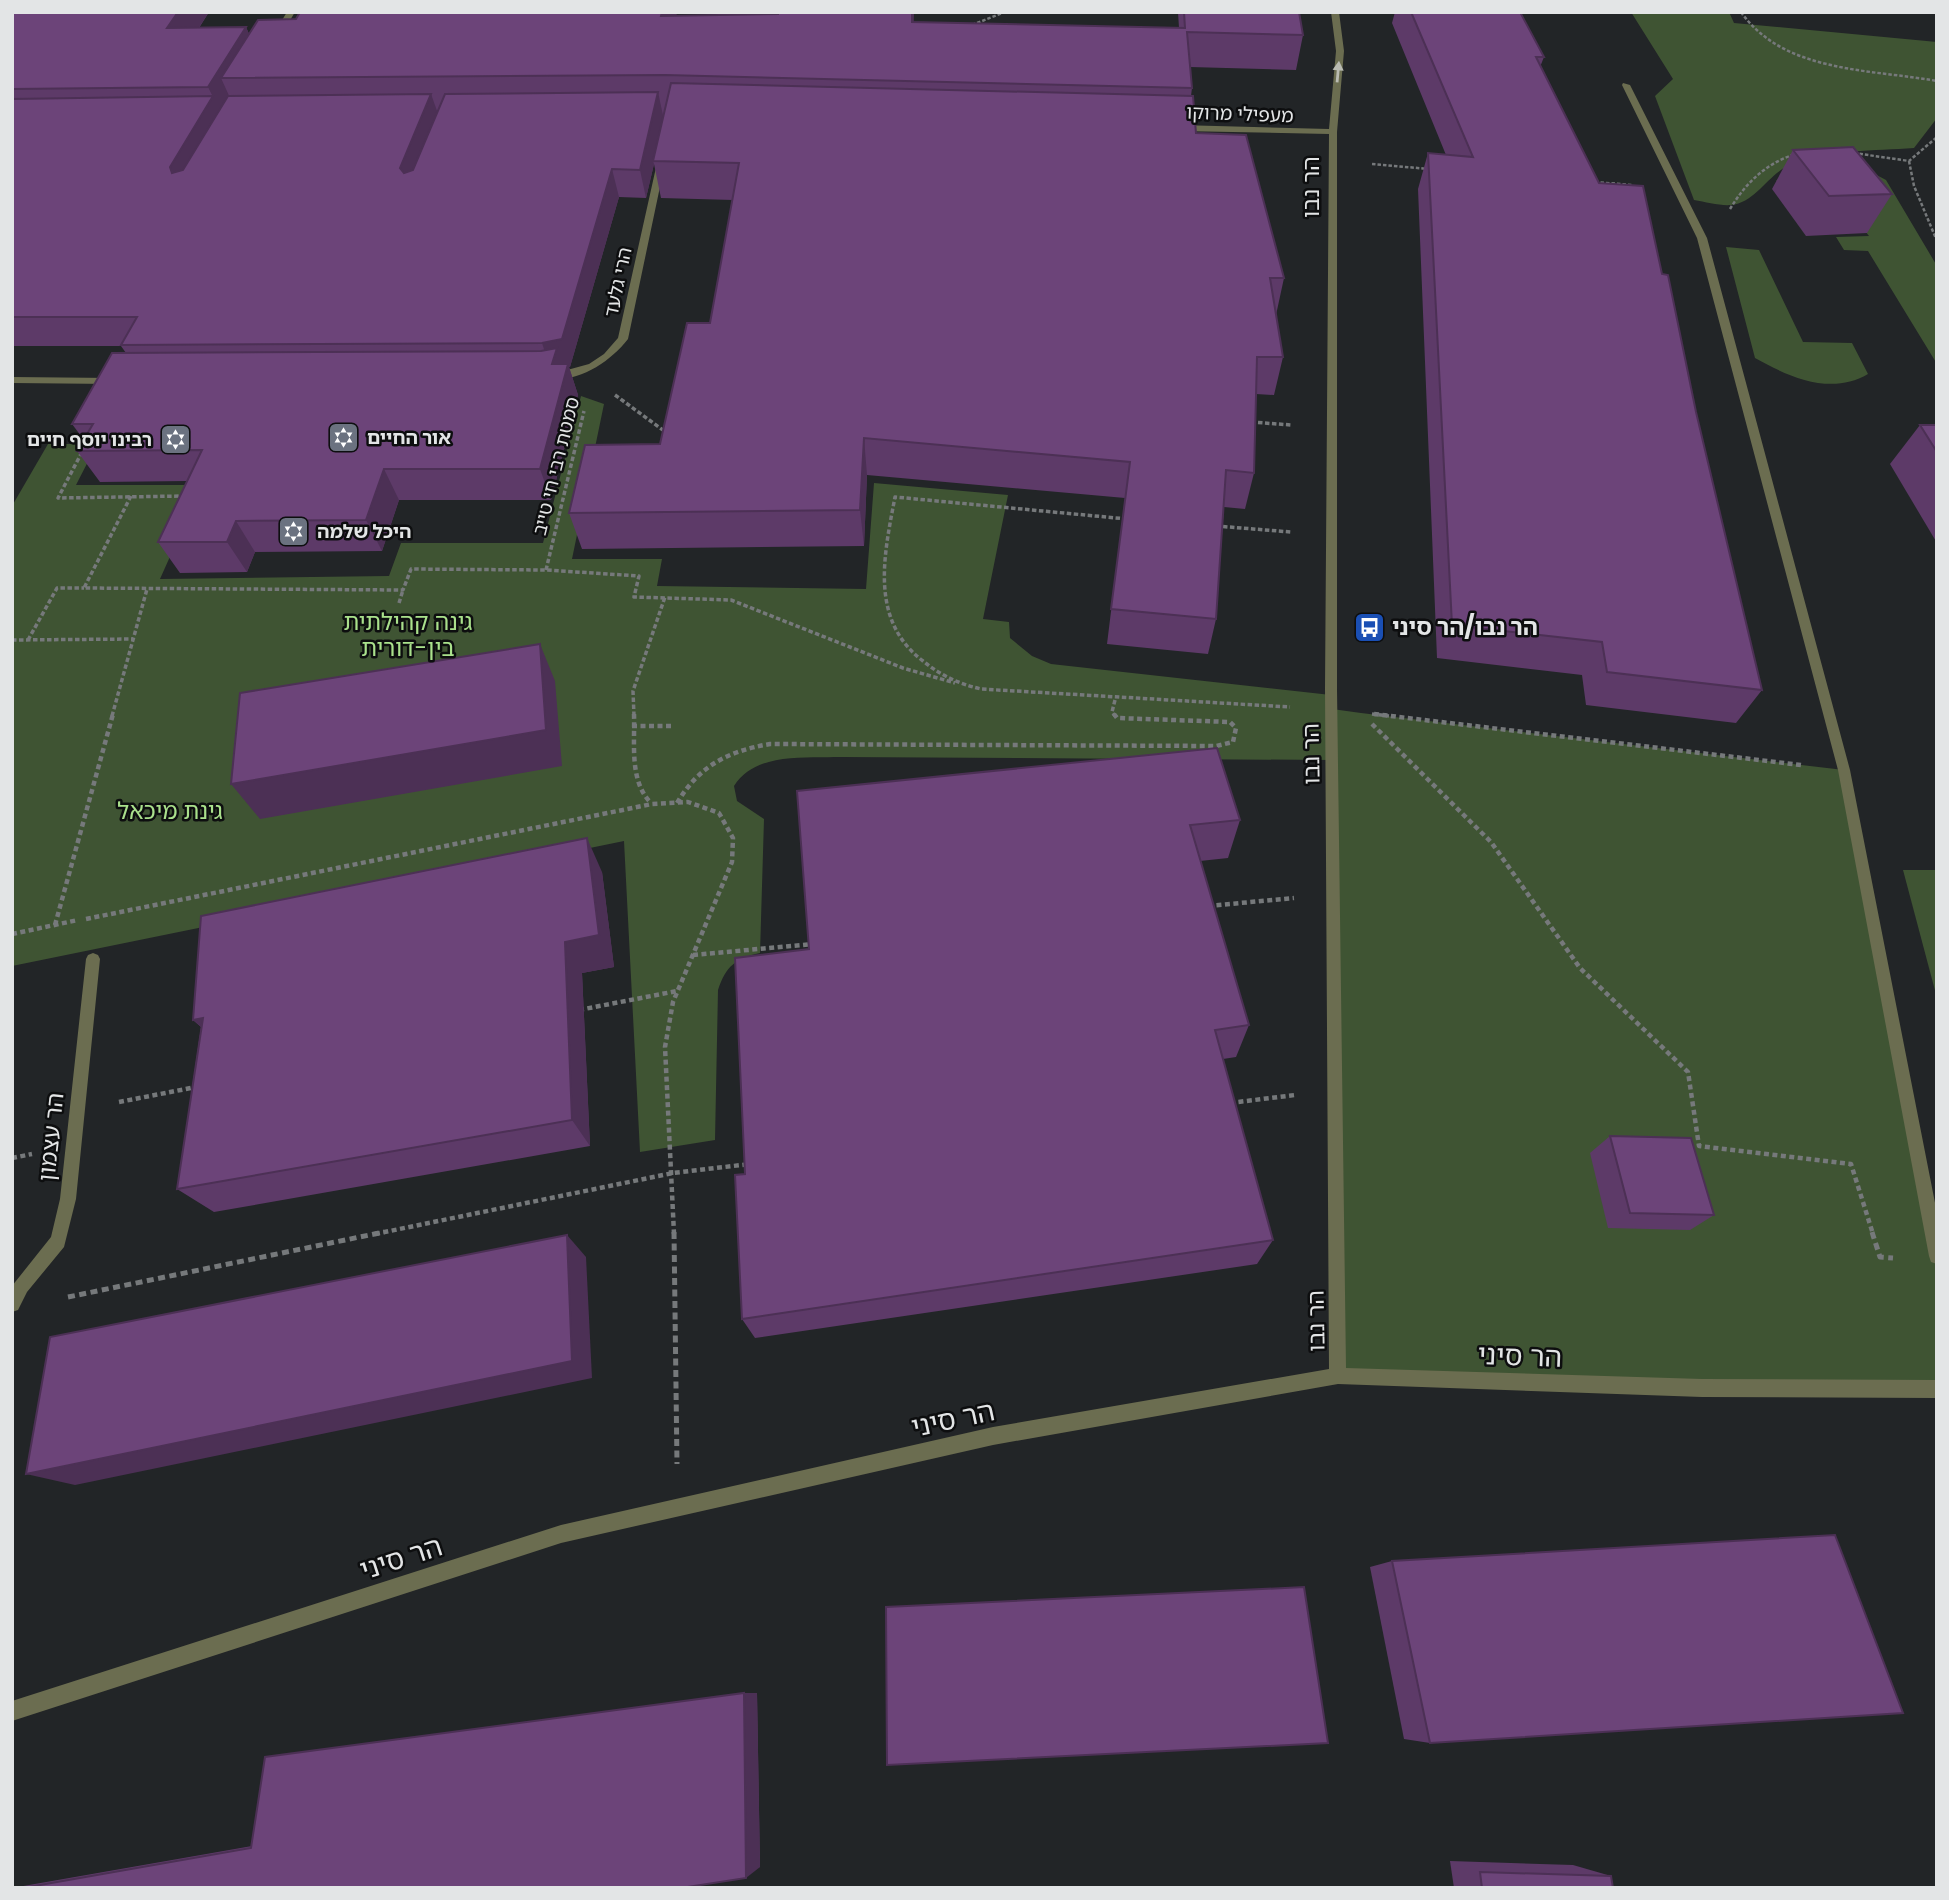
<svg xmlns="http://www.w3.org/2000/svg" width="1949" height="1900" font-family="Poppins,'Noto Sans Hebrew',sans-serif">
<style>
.green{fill:#3f5433}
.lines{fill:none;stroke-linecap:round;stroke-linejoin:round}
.path-far3{stroke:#76797b;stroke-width:2.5;stroke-dasharray:3.5 2;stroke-linecap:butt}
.path-far2{stroke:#76797b;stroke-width:3.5;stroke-dasharray:4.5 2.5;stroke-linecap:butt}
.path-far1{stroke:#76797b;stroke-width:4.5;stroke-dasharray:5 3.5;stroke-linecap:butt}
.path{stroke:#76797b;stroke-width:5;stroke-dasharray:7 4.5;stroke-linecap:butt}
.street{fill:#6b6d50;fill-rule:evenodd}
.wall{fill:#5d3a68}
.shaded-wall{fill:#4c3055}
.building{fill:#6c4479;stroke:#4c3055;stroke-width:2}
.oneway{fill:#b9bbb2}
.labels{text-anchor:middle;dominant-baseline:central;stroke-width:5;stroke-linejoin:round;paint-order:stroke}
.far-street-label{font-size:19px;fill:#e3e5e6;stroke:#0d0e0f}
.far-poi-label{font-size:19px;font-weight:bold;fill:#e3e5e6;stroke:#0d0e0f;text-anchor:start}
.street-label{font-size:23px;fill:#e3e5e6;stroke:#0d0e0f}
.park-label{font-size:23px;fill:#aae18c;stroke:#0d0e0f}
.poi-label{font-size:23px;font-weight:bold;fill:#e3e5e6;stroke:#0d0e0f;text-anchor:start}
.near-street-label{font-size:28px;fill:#e3e5e6;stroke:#0d0e0f}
</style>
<rect width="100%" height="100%" fill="#222527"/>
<g class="green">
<path d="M1631,12H1729L1734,23L1937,42V118L1914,148C1874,151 1830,149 1792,164C1768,173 1757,202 1731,205C1720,206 1706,202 1694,200L1655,96L1673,79Z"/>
<polygon points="1786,171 1869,171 1886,180 1937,266 1937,364 1868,251 1844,250 1836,237 1869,236 1825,179 1776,181"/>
<path d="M1726,247L1759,250L1803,342L1852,343L1868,374C1831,396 1789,377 1755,358Z"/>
<path d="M581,396L604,404L572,559H662L657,586L866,589L874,483L1008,495L983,619L1009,622L1010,638L1032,656L1051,664L1331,695L1332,709L1361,713L1844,770L1937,1256V1389L1338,1376L1332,760L841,757C804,758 756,752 734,786L737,801L764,819L760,953C736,958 726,966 718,990L715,1140L640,1152L624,841L12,966V506L48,444H97L76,485H202L160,579L389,576L401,543H543Z"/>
<polygon points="1903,870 1937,870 1937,998"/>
</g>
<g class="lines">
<g class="path-far3">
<path d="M1741,12C1784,73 1870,69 1937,81"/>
<polyline points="972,25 1005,12"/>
<polyline points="1854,153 1909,161 1937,137"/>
<polyline points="1909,161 1914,186 1937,241"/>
<polyline points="1372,164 1429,169"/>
<polyline points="1595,182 1632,185"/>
<path d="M1730,209C1745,184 1765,164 1793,155"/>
</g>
<g class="path-far2">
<polyline points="615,395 667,433"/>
<polyline points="1251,422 1291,425"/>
<polyline points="82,452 58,498 183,496"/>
<polyline points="131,496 84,588 403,590 411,569 546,570 639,576 634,597 731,600 903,668 955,683"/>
<path d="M1127,519L895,497C884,555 869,620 923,661C940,675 959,684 981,689L1290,707"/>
<polyline points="1216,526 1291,532"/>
<polyline points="546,570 584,411"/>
<polyline points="399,603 403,590"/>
<polyline points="12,640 133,639"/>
<polyline points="28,640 57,588 84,588"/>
<polyline points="1115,700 1112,712 1115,716"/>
<polyline points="1372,714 1389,716"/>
<polyline points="112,716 147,589"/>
<polyline points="634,716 633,691 665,597"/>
</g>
<g class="path-far1">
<path d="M634,714C635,744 629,781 651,803"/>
<polyline points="1374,714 1801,765"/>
<polyline points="1372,724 1491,842 1580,968 1688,1072 1699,1146 1851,1164 1873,1234"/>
<polyline points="632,726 673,726"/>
<path d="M677,803C699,766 728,751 770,744L1216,746L1233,742L1236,728L1230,722L1117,718L1114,714"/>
<polyline points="1208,906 1294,898"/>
<polyline points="86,919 652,804 688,802 719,813 733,838 732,862 673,1002 665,1047 674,1234"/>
<polyline points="55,925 113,714"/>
<polyline points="12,934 78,920"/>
<polyline points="693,955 813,944"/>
<polyline points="579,1010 677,991"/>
<polyline points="119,1102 196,1087"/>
<polyline points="1230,1103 1295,1095"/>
<polyline points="12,1158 32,1154"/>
<polyline points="375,1234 673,1173 750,1164"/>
</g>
<g class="path">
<polyline points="674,1232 677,1464"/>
<polyline points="1872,1232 1880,1257 1893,1258"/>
<polyline points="68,1297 384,1232"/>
</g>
<g class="street">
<polygon points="287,12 295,12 280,37 274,37 273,35"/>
<polygon points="1331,12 1339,12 1344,51 1337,132 1337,689 1346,1368 1702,1379 1937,1380 1937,1398 1702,1397 1338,1384 993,1445 561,1543 12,1721 12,1701 561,1525 993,1427 1329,1369 1325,689 1329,134 1179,131 1175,128 1179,125 1329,129 1336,51"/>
<polygon points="1623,83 1630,85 1707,238 1749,394 1850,770 1937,1213 1937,1264 1931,1262 1929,1256 1838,770 1697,238 1622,85"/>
<path d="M661,160L665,163L628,339C610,362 580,382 549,379V375L589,364L604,354L618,338L657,163Z"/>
<polygon points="12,377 113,378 118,381 113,384 12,383"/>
<polygon points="93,953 98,955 100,959 76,1199 64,1247 27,1292 18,1310 12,1312 12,1286 51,1237 60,1199 86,959 88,955"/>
</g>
</g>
<g class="wall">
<polygon points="12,12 209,12 199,28 246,27 249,34 296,19 300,12 677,12 676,16 1179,28 1178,12 1299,12 1303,35 1296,70 1190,67 1192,88 1191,96 1196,133 1284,278 1276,315 1283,357 1274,395 1256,394 1254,473 1245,509 1224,507 1216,619 1208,654 1107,644 1125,498 867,475 864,546 582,549 569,513 660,444 710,323 733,200 661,198 654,164 646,198 619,197 570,367 569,367 578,395 551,500 399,500 382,551 255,552 247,572 180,573 158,542 187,481 100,482 77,451 84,440 72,424 126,353 121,346 12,346"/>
<polygon points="1395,12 1520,12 1544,57 1540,67 1599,183 1662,274 1696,412 1762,690 1736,723 1586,705 1582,675 1437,658 1418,189 1428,153 1446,155 1392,23"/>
<polygon points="1793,150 1892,194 1867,233 1806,236 1772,189"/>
<polygon points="1920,425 1937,425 1937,543 1890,464"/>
<polygon points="797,791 1240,820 1228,858 1200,861 1249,1025 1236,1057 1223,1059 1273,1240 1257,1264 755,1338 742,1319 745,1174 809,949"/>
<polygon points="602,872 614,967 582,973 590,1146 214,1212 177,1189 201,1027 193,1020"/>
<polygon points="1610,1136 1714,1215 1690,1230 1608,1228 1590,1153"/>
<polygon points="1392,1561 1430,1743 1404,1739 1370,1567"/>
<polygon points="757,1693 760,1867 681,1888 12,1888 252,1846"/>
<polygon points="1450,1861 1573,1865 1611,1876 1613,1888 1454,1888"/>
</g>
<g class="shaded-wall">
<polygon points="178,12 209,12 180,56 167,28"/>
<polygon points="662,12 677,12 667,50 661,16"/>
<polygon points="912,12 914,12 913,56"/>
<polygon points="246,27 258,54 221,78 231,100 185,196 170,167 213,97 208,87"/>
<polygon points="658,92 664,120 653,161 654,164 646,198 640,170"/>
<polygon points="431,94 441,122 411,196 400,168"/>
<polygon points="612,169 619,197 570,367 569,367 578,395 551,500 540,469 551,371 542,343"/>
<polygon points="864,438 867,475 864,546 860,510"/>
<polygon points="384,469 399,500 382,551 366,520"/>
<polygon points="236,521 255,552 247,572 227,542"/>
<polygon points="540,644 555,681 562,766 260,819 231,784"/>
<polygon points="587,838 602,872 614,967 582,973 590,1146 572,1120 565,942"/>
<polygon points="203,1018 227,1049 193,1020"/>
<polygon points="567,1235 586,1257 592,1378 75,1485 26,1474"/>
<polygon points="744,1693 757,1693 760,1867 746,1878"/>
</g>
<g class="building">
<polygon points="12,12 178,12 167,28 246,27 208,87 12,89"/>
<polygon points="300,12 662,12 661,16 778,14 778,12 912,12 912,22 1185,28 1184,12 1299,12 1303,35 1187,32 1192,88 665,75 221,78 258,20 296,19"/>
<polygon points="1411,12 1520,12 1544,57 1536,57 1599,183 1643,186 1662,274 1668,275 1696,412 1762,690 1607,672 1602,642 1452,625 1428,153 1473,157"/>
<polygon points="671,83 1193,96 1196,133 1246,135 1284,278 1270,278 1283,357 1257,357 1254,473 1226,470 1216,619 1111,609 1130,462 864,438 860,510 569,513 585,445 660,444 687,323 710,323 739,163 653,161"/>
<polygon points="658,92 640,170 612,169 562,339 542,343 121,345 137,317 12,317 12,99 213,96 170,167 172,173 183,170 228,96 431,94 400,168 404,173 413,170 445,94"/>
<polygon points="1853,147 1892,194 1829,196 1793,150"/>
<polygon points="557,348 552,364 568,364 540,469 384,469 366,520 236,521 227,542 158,542 202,450 77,451 93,424 72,424 112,353 541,351"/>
<polygon points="1920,425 1937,425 1937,452"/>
<polygon points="540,644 546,730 231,784 240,693"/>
<polygon points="1217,748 1240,820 1190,825 1249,1025 1215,1030 1273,1240 742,1319 735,1175 745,1174 735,958 809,949 797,791"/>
<polygon points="587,838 599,935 565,942 572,1120 177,1189 203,1018 193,1020 201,916"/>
<polygon points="1610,1136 1691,1138 1714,1215 1630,1213"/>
<polygon points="567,1235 572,1361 26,1474 50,1337"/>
<polygon points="1835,1535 1903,1713 1430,1743 1392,1561"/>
<polygon points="1304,1587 1328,1743 887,1765 886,1607"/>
<polygon points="744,1693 746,1878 681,1888 23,1888 251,1848 265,1757"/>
<polygon points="1480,1872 1611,1876 1613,1888 1482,1888"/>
</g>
<defs><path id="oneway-solid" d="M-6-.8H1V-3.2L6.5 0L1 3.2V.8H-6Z" transform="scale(1.75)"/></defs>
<use class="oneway" href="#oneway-solid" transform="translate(1338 72) rotate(-85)"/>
<defs>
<symbol id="synagogue-square" viewBox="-11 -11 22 22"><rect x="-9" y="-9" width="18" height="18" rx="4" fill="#6b7280" stroke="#0d0e0f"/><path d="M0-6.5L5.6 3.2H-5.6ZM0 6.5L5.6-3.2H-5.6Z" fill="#fff"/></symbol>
<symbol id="bus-square" viewBox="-11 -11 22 22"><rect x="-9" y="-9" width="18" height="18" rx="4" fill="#1a4fb4" stroke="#0d0e0f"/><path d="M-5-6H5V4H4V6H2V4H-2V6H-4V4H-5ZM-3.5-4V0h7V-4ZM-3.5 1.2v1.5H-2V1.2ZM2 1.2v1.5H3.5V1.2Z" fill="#fff"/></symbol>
</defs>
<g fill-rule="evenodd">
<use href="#synagogue-square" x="326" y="420" width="35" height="35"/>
<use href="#synagogue-square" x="158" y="422" width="35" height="35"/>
<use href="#synagogue-square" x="276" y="514" width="35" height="35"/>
<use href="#bus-square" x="1352" y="610" width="35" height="35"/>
</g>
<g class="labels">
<g class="far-street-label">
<text transform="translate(1240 114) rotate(2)">מעפילי מרוקו</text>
<text transform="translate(618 282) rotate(-78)">הרי גלעד</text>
<text transform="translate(556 466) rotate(-76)">סמטת רבי חי טייב</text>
</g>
<g class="far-poi-label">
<text x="367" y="437">אור החיים</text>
<text x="152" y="439" text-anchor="end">רבינו יוסף חיים</text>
<text x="317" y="531">היכל שלמה</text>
</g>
<g class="street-label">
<text transform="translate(1311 187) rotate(-90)">הר נבו</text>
<text transform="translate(1311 754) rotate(-91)">הר נבו</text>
<text transform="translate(51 1137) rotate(-84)">הר עצמון</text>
<text transform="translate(1316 1321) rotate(-91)">הר נבו</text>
</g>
<g class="park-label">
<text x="408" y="622">גינה קהילתית<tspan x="408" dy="26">בין-דורית</tspan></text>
<text x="170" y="811">גינת מיכאל</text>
</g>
<g class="poi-label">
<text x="1392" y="627">הר נבו/הר סיני</text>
</g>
<g class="near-street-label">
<text transform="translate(1520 1356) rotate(2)">הר סיני</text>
<text transform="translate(953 1419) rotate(-12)">הר סיני</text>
<text transform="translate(401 1558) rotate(-18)">הר סיני</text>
</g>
</g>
<rect width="1949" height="1900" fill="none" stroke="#e3e5e6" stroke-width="28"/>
</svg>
